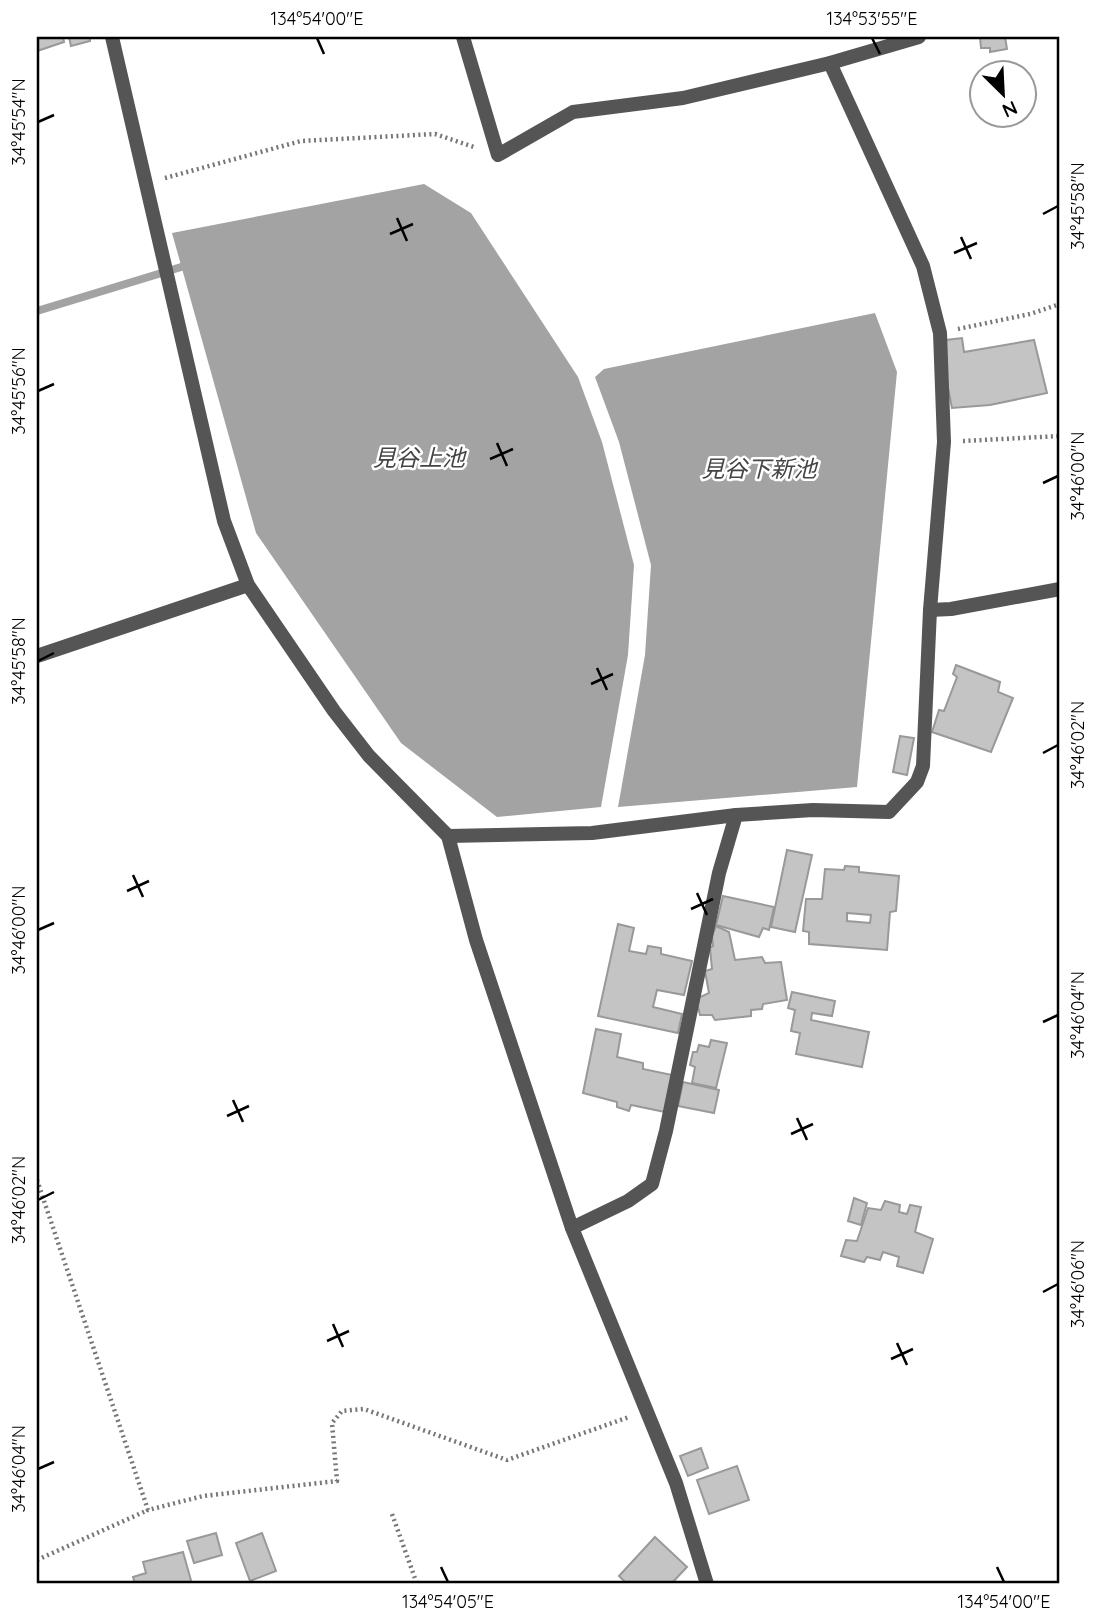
<svg xmlns="http://www.w3.org/2000/svg" width="1097" height="1621" font-family="Quicksand,'Noto Sans JP',sans-serif">
<style>
.water{fill:#a3a3a3}
.lines{fill:none;stroke-linecap:round;stroke-linejoin:round}
.stream{stroke:#a3a3a3;stroke-width:8}
.building{fill:#c4c4c4;stroke:#999;stroke-width:2;fill-rule:evenodd}
.path{stroke:#777;stroke-width:4.5;stroke-dasharray:2 3.5;stroke-linecap:butt}
.minor{stroke:#555;stroke-width:14}
.ticks{fill:none;stroke:#000;stroke-width:2.5}
.labels{text-anchor:middle;dominant-baseline:central;stroke-width:5;stroke-linejoin:round;paint-order:stroke}
.water-label{font-size:23px;font-style:italic;fill:#444;stroke:#fff}
.neatline{fill:none;stroke:#000;stroke-width:2.5}
.ticks-label{font-size:18px;text-anchor:middle;fill:#000}
</style>
<rect width="100%" height="100%" fill="#fff"/>
<g class="water">
<polygon points="424,184 471,213 578,377 602,442 634,565 628,655 601,807 497,817 401,743 256,533 172,233"/>
<polygon points="875,313 897,372 857,787 618,807 645,655 651,565 619,442 595,377 604,369"/>
</g>
<g class="lines">
<polyline class="stream" points="37,311 191,264"/>
</g>
<g class="building">
<polygon points="37,37 63,37 64,42 37,51"/>
<polygon points="69,37 90,37 90,41 71,46"/>
<polygon points="980,37 1005,37 1007,49 990,52 990,48 981,48"/>
<polygon points="962,338 964,352 1034,340 1047,393 990,405 952,408 944,368 946,340"/>
<polygon points="956,665 1000,682 998,692 1013,698 991,752 932,732 939,710 944,711 957,677 953,674"/>
<polygon points="900,736 914,738 907,775 893,772"/>
<polygon points="787,850 812,855 795,932 771,927"/>
<path d="M845,866L859,867V872L899,876L896,911L890,912L887,950L809,944V932L803,931L806,899H822L825,869L844,870ZM847,913L871,915L870,923L847,921Z"/>
<polygon points="723,896 774,907 769,930 763,928 759,937 716,925"/>
<polygon points="618,924 634,928 629,951 646,954 648,946 661,948 661,954 692,961 684,995 657,990 653,1007 682,1014 678,1033 598,1016"/>
<polygon points="716,926 729,932 735,960 762,957 765,963 781,962 787,1000 763,1004 762,1009 751,1010 751,1016 715,1020 712,1015 700,1015 696,999 709,993 705,971 712,969 710,948 713,946 712,936"/>
<polygon points="792,992 835,1001 832,1016 812,1013 811,1020 869,1032 862,1067 796,1054 800,1033 791,1031 795,1010 788,1008"/>
<polygon points="596,1029 621,1034 617,1057 643,1063 643,1069 672,1075 665,1112 631,1105 629,1111 617,1107 617,1102 583,1093"/>
<polygon points="711,1040 727,1043 716,1088 692,1083 695,1067 690,1065 693,1052 697,1052 699,1045 709,1047"/>
<polygon points="683,1082 719,1090 714,1113 678,1106"/>
<polygon points="854,1198 867,1203 861,1225 848,1221"/>
<polygon points="885,1201 900,1205 899,1212 907,1214 910,1205 921,1207 915,1232 933,1239 923,1273 897,1266 899,1257 883,1252 880,1260 867,1257 864,1262 841,1256 846,1240 857,1241 868,1208 881,1210"/>
<polygon points="701,1448 708,1468 688,1476 680,1456"/>
<polygon points="737,1466 749,1500 709,1514 697,1480"/>
<polygon points="216,1533 222,1555 194,1563 187,1541"/>
<polygon points="262,1533 276,1571 250,1581 236,1543"/>
<polygon points="655,1537 687,1567 671,1584 627,1584 619,1576"/>
<polygon points="183,1552 192,1584 135,1584 133,1577 146,1573 143,1562"/>
</g>
<g class="lines">
<g class="path">
<polyline points="165,178 301,141 435,134 474,147"/>
<polyline points="958,329 1030,314 1060,304"/>
<polyline points="963,441 1060,436"/>
<polyline points="37,1180 148,1510 203,1496 337,1481 332,1423 342,1411 364,1409 507,1460 629,1417"/>
<polyline points="392,1514 417,1584"/>
<polyline points="37,1560 148,1510"/>
</g>
<g class="minor">
<polyline points="112,37 224,521 248,585 334,711 369,756 448,836 476,940 572,1228 676,1483 707,1584"/>
<polyline points="463,37 498,155 573,112 683,98 830,63 919,37"/>
<polyline points="930,610 951,609 1060,589"/>
<polyline points="37,656 248,585"/>
<polyline points="448,836 592,833 736,815"/>
<polyline points="572,1228 628,1201 652,1184 666,1131 719,873 736,815 813,810 889,812 917,782 923,766 930,610 944,442 940,333 923,266 830,63"/>
</g>
</g>
<path class="ticks" d="M317,38L324,54M872,38L880,54M38,122L54,115M1043,214L1058,206M397,218L407,241M390,234L413,224M961,237L971,259M954,253L977,243M38,391L54,384M497,443L507,466M490,459L513,449M1043,483L1058,476M38,661L54,653M597,668L607,690M591,684L613,674M1043,753L1058,745M133,875L143,897M127,891L149,881M697,893L707,915M691,909L713,899M38,930L54,923M1043,1022L1058,1015M233,1100L243,1122M227,1116L249,1106M797,1118L807,1140M791,1134L813,1124M38,1200L54,1192M1043,1292L1058,1284M333,1324L343,1347M327,1341L349,1331M897,1343L907,1365M891,1359L913,1349M38,1469L54,1462M441,1567L448,1582M997,1567L1004,1582"/>
<g class="labels">
<g class="water-label">
<text x="419" y="457">見谷上池</text>
<text x="759" y="468">見谷下新池</text>
</g>
</g>
<rect width="1097" height="1621" fill="none" stroke="#ffffff" stroke-width="77"/>
<g transform="translate(1003 94) rotate(156)"><circle r="33" fill="#ffffff" stroke="#999999" stroke-width="2"/>
<path d="M0-5L12 26L0 18L-12 26Z" fill="#000000"/>
<text y="-10" font-size="19" font-weight="bold" text-anchor="middle" fill="#000000">N</text>
</g>
<rect x="38" y="38" width="1020" height="1544" class="neatline"/>
<g class="ticks-label">
<text x="317" y="25">134°54'00"E</text>
<text x="872" y="25">134°53'55"E</text>
<text transform="translate(19 122) rotate(-90)" y="6">34°45'54"N</text>
<text transform="translate(1078 206) rotate(-90)" y="6">34°45'58"N</text>
<text transform="translate(19 391) rotate(-90)" y="6">34°45'56"N</text>
<text transform="translate(1078 476) rotate(-90)" y="6">34°46'00"N</text>
<text transform="translate(19 661) rotate(-90)" y="6">34°45'58"N</text>
<text transform="translate(1078 745) rotate(-90)" y="6">34°46'02"N</text>
<text transform="translate(19 930) rotate(-90)" y="6">34°46'00"N</text>
<text transform="translate(1078 1015) rotate(-90)" y="6">34°46'04"N</text>
<text transform="translate(19 1200) rotate(-90)" y="6">34°46'02"N</text>
<text transform="translate(1078 1284) rotate(-90)" y="6">34°46'06"N</text>
<text transform="translate(19 1469) rotate(-90)" y="6">34°46'04"N</text>
<text x="448" y="1608">134°54'05"E</text>
<text x="1004" y="1608">134°54'00"E</text>
</g>
</svg>
